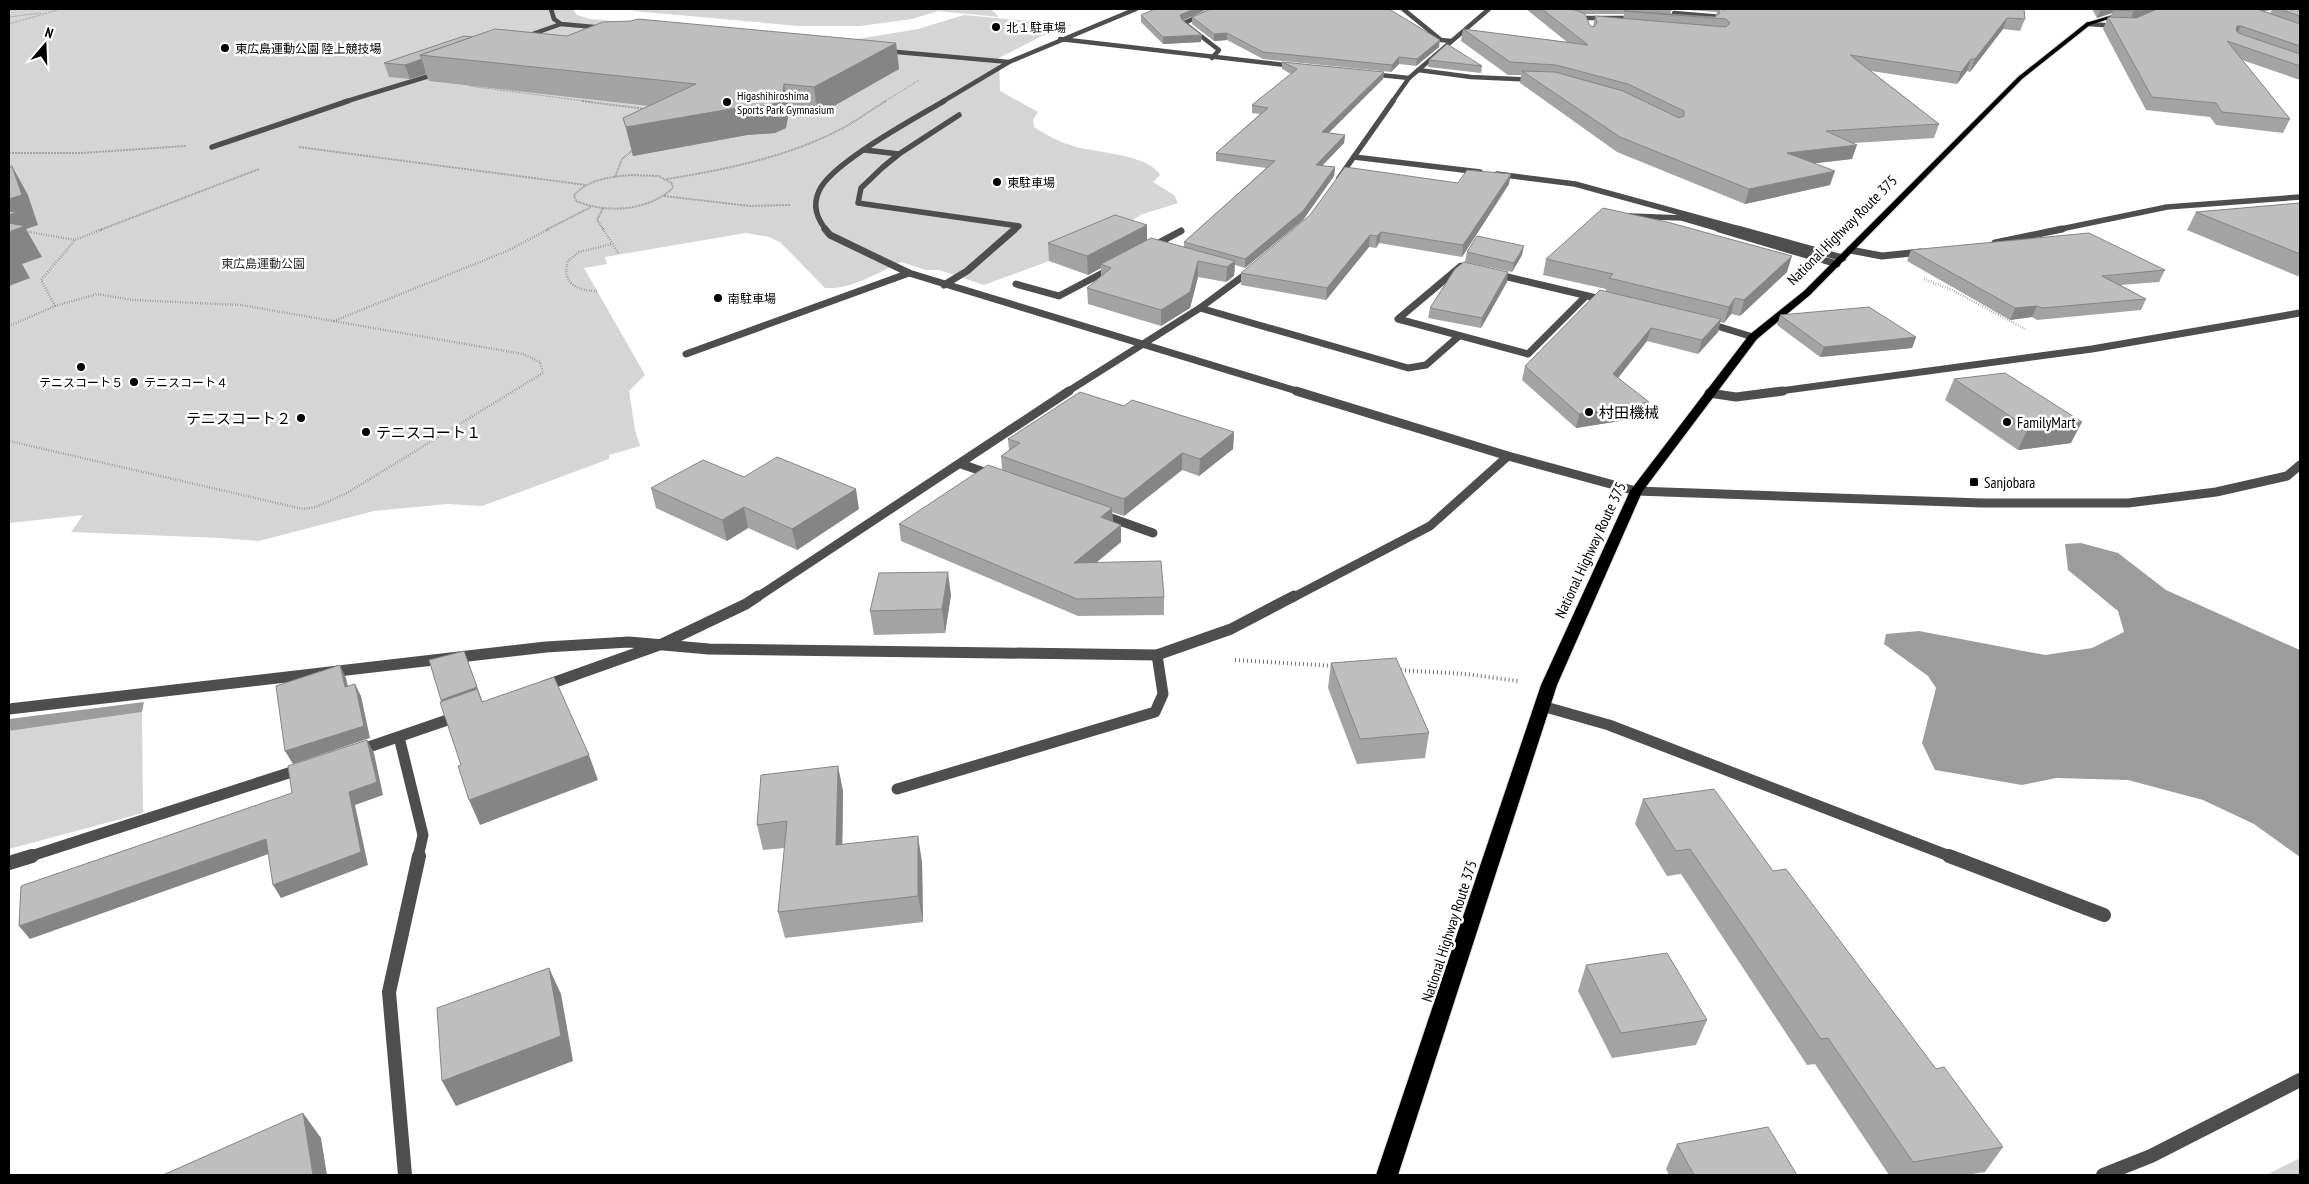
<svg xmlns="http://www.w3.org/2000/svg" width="2309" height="1184" font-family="'PT Sans Narrow','Noto Sans JP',sans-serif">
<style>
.green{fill:#d5d5d5}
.water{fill:#9c9c9c}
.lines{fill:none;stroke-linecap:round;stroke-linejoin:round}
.trunk-casing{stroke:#dbdbdb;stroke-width:2}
.path-far3{stroke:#707070;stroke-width:1;stroke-dasharray:0.5 1;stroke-linecap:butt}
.path-far2{stroke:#707070;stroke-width:2;stroke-dasharray:0.5 1;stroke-linecap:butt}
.path-far1{stroke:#707070;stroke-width:2.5;stroke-dasharray:0.5 2;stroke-linecap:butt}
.path{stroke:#707070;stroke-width:4;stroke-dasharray:1 3;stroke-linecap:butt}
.service-far4{stroke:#4e4e4e;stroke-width:4.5}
.service-far3{stroke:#4e4e4e;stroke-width:5.5}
.service-far2{stroke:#4e4e4e;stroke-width:7}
.service-far1{stroke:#4e4e4e;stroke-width:11}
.service{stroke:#4e4e4e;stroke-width:14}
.minor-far5{stroke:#4e4e4e;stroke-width:4.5}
.minor-far4{stroke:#4e4e4e;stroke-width:5.5}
.minor-far3{stroke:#4e4e4e;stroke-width:7}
.minor-far2{stroke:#4e4e4e;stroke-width:9}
.minor-far1{stroke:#4e4e4e;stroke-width:11}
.minor{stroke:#4e4e4e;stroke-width:14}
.tertiary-far3{stroke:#4e4e4e;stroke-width:4.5}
.tertiary-far2{stroke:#4e4e4e;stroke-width:5.5}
.tertiary-far1{stroke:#4e4e4e;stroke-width:7}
.tertiary{stroke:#4e4e4e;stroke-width:9}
.trunk{fill:#000;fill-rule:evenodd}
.wall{fill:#a3a3a3;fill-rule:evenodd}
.shaded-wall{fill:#858585}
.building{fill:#bebebe;stroke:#858585}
.poi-dot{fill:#000;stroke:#fff;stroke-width:2}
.labels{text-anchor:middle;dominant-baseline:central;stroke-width:5;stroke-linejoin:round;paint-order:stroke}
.far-poi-label{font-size:12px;fill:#000;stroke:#fff;text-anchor:start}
.far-park-label{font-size:12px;fill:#2c2c2c;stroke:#fff}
.street-label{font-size:15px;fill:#000;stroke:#fff}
.poi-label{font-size:15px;fill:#000;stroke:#fff;text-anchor:start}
</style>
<rect width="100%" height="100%" fill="#fff"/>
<g class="green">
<path d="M9,9H573L577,15L590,19L845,41L918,29L964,15L1072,25L1042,36L999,58L1000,91L1038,112L1033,120L1034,127C1046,135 1059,142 1073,146C1095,153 1149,154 1160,175L1153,182L1174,195L1178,203L1140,215L1126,226L1069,249L1049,261L984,285L939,270H926L901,262C877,273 851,290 825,288L780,242L769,237L746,233L605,257L607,264L584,268L645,375L629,391L635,430L640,446L609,455V459L482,506L447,504L374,511L259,541L220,538L71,532L83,515L9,523Z"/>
<polygon points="631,9 991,9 999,17 938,11 912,19 860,26 799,26 634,11"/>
<polygon points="142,712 143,813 9,849 9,731"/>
<polygon points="2300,1158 2300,1175 2266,1175"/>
</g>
<g class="water">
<polygon points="2081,543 2118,553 2166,590 2300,650 2300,857 2254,824 2203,800 2128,780 2056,778 2022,785 1935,770 1922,743 1936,688 1928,676 1884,644 1886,634 1919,631 2045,655 2092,648 2124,632 2118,611 2068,570 2065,544"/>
<polygon points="144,702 142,712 9,731 9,719"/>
</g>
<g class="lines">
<defs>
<polygon id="trunk" points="2132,9 2140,9 2090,25 2022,79 1810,295 1757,339 1642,492 1557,685 1398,1175 1376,1175 1541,685 1630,491 1749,335 1804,291 2018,77 2086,23"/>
</defs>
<use href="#trunk" class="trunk-casing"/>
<g class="path-far3">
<polyline points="9,17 41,13"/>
<polyline points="9,24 61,9"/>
<polyline points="472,85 469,86 592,102"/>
<polyline points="884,102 919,80"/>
</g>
<g class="path-far2">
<polyline points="582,101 645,109"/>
<polyline points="299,147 586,185"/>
<polyline points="9,153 82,153 186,146"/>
<path d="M631,175L658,176L672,183L673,188C648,211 607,214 576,201L574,195C589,179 610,177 631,175Z"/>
<polyline points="615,177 622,159 634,149"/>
<path d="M667,179C723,170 782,158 833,133C851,125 869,111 886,101"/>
<polyline points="664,196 750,206 790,205"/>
<polyline points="603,208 597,220 604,230"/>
<polyline points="100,230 259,169"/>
<polyline points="546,230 591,207"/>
</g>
<g class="path-far1">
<polyline points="603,229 619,254"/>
<polyline points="24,231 75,240"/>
<polyline points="1924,279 1952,290 2025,329"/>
<path d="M597,291C578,291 561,284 568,261L579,252L612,244"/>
<polyline points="55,306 41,280 75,240 103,229"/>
<polyline points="334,321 507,251 549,229"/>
<polyline points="9,326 55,306 97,294 133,300 241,305 523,354 540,362 543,373 347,493 316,507 303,509 9,441"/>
</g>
<g class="path">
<polyline points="1235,660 1334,666"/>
<polyline points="1397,670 1466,674 1518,681"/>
</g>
<g class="service-far4">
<polyline points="551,9 554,19 561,24 605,28"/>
<polyline points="1578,18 1635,18"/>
<polyline points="1672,21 1674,13 1722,17"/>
<polyline points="524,37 561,24"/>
<polyline points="886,51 1009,62"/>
<polyline points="1418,70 1471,77 1534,80"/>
<polyline points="344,102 439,73"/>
</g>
<g class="service-far3">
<polyline points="959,115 899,154 883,167 861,188 858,203 1019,226 1014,230"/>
<polyline points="212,147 348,101"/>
<polyline points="865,150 899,154"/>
<polyline points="1630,216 1682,218 1723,230"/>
</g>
<g class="service-far2">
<polyline points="1719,229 1837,264"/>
<polyline points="1151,247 1181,231"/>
<polyline points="1016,284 1059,296 1112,268"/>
<polyline points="944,285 967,271 1015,229"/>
<polyline points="686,354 909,273"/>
</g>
<g class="service-far1">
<polyline points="1542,706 1609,725 1952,857"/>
<polyline points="897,789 1155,712 1163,694 1157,655"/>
</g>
<polyline class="service" points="1949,856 2104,915"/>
<g class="minor-far5">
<polyline points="1403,9 1441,40 1451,41"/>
<polyline points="1204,14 1184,23 1219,50 1212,58"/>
<polyline points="2088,24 2118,26"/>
<polyline points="1392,102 1409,78 1489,9"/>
</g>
<g class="minor-far4">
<polyline points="1354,157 1480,172"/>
<polyline points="1497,174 1575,184 1743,230"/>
<polyline points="1339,178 1393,101"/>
<polyline points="2056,230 2167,207 2300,197"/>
</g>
<g class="minor-far3">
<polyline points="1738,229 1843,258"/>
<polyline points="1995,243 2062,229"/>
<polyline points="1850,250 1882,256 1921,252"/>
<polyline points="1464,267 1461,266 1398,319 1528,354 1586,296"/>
<polyline points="1495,274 1605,300"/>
<polyline points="1200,308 1408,368 1426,365 1459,336"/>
<polyline points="1707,323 1753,337"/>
<polyline points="1067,392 1200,308 1250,271"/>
<polyline points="1772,392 2092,349 2300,313"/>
</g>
<g class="minor-far2">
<polyline points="1709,393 1736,397 1783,391"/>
<polyline points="961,464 990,474"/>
<polyline points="1100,514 1153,533"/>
<polyline points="756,598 1069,391"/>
<polyline points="1292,598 1430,526 1508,456"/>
</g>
<g class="minor-far1">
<polyline points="544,686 662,644 746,604 758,596"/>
<polyline points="9,709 546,647 629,642 709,649 1157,655 1231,629 1294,596"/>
<polyline points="399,737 423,835 418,857"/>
<polyline points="357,751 459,716"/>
<polyline points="28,857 301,769"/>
</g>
<g class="minor">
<polyline points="9,863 32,856"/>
<polyline points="405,1175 389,992 419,856"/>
<polyline points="2103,1175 2151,1156 2300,1080"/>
</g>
<g class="tertiary-far3">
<polyline points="1060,39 1294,66"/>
<polyline points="1370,74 1409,78"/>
<polyline points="942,102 1009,62 1136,9"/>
</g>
<path class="tertiary-far2" d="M826,230C817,218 812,206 819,191C831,163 916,118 944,101"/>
<polyline class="tertiary-far1" points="825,229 830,235 909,273 1300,392"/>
<polyline class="tertiary" points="1296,391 1508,456 1636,491 1982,503 2128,503 2216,492 2287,476 2300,465"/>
<use href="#trunk" class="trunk"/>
</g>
<g class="wall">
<path d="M1526,9H2024L2025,19L2020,31L2003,29L1970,72L1967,71L1957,84L1871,71L1939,124L1934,138L1854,143L1852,159L1815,163L1830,185L1745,204L1617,152L1520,83L1521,75H1508L1461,41L1463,29L1567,42ZM1674,9L1717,12L1715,17L1670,14L1671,11ZM1584,14H1624L1623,19L1595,16L1593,27L1590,26Z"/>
<path d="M2092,9H2300V80L2242,60L2290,119L2283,133L2216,125L2210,117L2146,110L2103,29L2108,17H2110L2112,13L2097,18ZM2272,10L2270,13L2263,11Z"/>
<polygon points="1141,15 1183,21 1201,42 1163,44 1141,22"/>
<polygon points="1192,17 1439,47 1416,66 1399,64 1391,72 1263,59 1227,40 1214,41 1192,24"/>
<polygon points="567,36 896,43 899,69 818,115 789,111 786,128 775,133 747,135 633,156 623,118 649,106 429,81 426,74 410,79 389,77 384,63 472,37"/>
<polygon points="1429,60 1482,66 1481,73 1428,67"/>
<polygon points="1282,62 1384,72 1383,79 1329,133 1345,135 1344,143 1322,166 1335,167 1334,176 1303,220 1245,268 1235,265 1234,276 1226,282 1198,277 1190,308 1161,326 1088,304 1087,288 1101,276 1101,268 1088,275 1049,261 1048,243 1147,240 1184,247 1184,242 1266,168 1216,161 1216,153 1260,114 1252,113 1252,105 1291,74 1282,69"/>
<polygon points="1458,183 1509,184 1462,257 1379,243 1376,248 1369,247 1326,300 1241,285 1241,273"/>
<polygon points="2300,203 2300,277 2187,230 2196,212"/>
<polygon points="1911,250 2165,270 2159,282 2121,285 2146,299 2141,310 2037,320 2032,317 2010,320 1907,261"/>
<polygon points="1467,252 1522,255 1512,272 1465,262"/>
<polygon points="1546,259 1787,272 1740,316 1731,314 1724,323 1720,322 1718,332 1698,354 1647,341 1618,378 1649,402 1645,417 1576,428 1522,380 1525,366 1606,291 1606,289 1543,275"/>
<polygon points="1507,282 1481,328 1428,318 1430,308"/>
<polygon points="1780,315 1916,337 1912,348 1820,357 1777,325"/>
<polygon points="1954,379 2071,443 2018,450 1945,400"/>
<polygon points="1124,406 1234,432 1233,449 1199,476 1182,470 1124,516 1112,512 1113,522 1121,525 1121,542 1097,562 1164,597 1164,615 1078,616 901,541 899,524 1002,469 1001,456 1009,450 1008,439"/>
<polygon points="744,477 859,509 797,550 748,528 727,541 656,508 651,488"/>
<polygon points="951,595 945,633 874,635 870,611"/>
<polygon points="1331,663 1429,733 1425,758 1357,764 1328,688"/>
<polygon points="843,791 842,844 922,862 923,922 785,938 778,912 785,848 763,850 757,825"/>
<polygon points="1643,799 1773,871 1936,1069 2003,1147 1985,1172 1966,1175 1889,1175 1815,1064 1807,1065 1681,874 1667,876 1635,824"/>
<polygon points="1586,965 1707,1020 1696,1045 1612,1058 1578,991"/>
<polygon points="1677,1144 1797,1175 1669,1175 1666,1169"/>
</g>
<g class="shaded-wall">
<polygon points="1194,9 1208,9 1180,22 1180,15"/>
<polygon points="2101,9 2126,9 2114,10 2112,13 2097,18"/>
<polygon points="2138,9 2164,9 2129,22 2134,11"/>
<polygon points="2256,9 2273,9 2272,10 2254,12"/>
<polygon points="2007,18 2003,29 1970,72 1975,59"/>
<polygon points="2237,26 2241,26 2235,37 2232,38"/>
<polygon points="1227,33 1227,40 1214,41 1214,34"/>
<polygon points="1202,35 1201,42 1163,44 1163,37"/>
<polygon points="1440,40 1439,47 1416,66 1417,59"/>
<polygon points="896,43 899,69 818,115 814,87"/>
<polygon points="1399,57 1399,64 1391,72 1392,65"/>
<polygon points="422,59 426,74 410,79 405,65"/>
<polygon points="1971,59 1967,71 1957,84 1961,72"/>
<polygon points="1384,72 1383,79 1321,140 1322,132"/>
<polygon points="784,84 789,111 786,128 775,133 747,135 633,156 626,127"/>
<polygon points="1345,135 1344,143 1315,173 1316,165"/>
<polygon points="1857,145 1852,159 1783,167 1787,153"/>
<polygon points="12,166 28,195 38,225 26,229 42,257 22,264 30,278 9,286 9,199"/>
<polygon points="1335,167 1334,176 1303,220 1245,268 1245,259"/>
<polygon points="1835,171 1830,185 1745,204 1749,189"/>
<polygon points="1511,174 1509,184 1462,257 1463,245"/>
<polygon points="1147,225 1147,243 1101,264 1101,268 1088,275 1087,256"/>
<polygon points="1381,232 1379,243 1376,248 1377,236"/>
<polygon points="1370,235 1369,247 1326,300 1327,288"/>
<polygon points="1524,246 1522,255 1512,272 1514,263"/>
<polygon points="1792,256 1787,272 1740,316 1744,300"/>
<polygon points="1198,261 1198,277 1190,308 1161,326 1161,310"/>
<polygon points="1235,261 1234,276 1226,282 1227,267"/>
<polygon points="1508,272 1507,282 1481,328 1482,318"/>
<polygon points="1735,298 1731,314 1724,323 1729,307"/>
<polygon points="2037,306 2032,317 2010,320 2015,308"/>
<polygon points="1721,319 1718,332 1698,354 1702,340"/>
<polygon points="1651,328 1647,341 1610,388 1613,374"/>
<polygon points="1916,337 1912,348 1820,357 1824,347"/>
<polygon points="1649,402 1645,417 1576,428 1579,414"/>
<polygon points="2082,422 2071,443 2018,450 2028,428"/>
<polygon points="1234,432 1233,449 1199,476 1200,459"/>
<polygon points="1182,453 1182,470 1124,516 1124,499"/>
<polygon points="856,489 859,509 797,550 792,529"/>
<polygon points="744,507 748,528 727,541 722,520"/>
<polygon points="1112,508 1113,525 1101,517"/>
<polygon points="1121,525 1121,542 1075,580 1074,563"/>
<polygon points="948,572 951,595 945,633 942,609"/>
<polygon points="464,651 482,700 487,714 447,712 441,700"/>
<polygon points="340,665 346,678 351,699 345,687"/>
<polygon points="355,684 361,696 370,738 293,764 285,751"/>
<polygon points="367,740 374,753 383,795 355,805 368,865 281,898 273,885 349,792"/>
<polygon points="589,755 598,780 480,825 469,800"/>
<polygon points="838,766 843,791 842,870 836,845"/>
<polygon points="918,836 922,862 923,922 918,896"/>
<polygon points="266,839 274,852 30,939 19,926"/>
<polygon points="549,968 561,994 573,1061 456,1106 442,1081"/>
<polygon points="303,1113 321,1138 327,1175 313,1175"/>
</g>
<g class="building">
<polygon points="1155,9 1194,9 1180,15 1182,20 1202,35 1163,37 1141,15"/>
<polygon points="1211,9 1389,9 1440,40 1417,59 1399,57 1392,65 1263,52 1227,33 1214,34 1192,17"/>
<polygon points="1542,9 1571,9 1578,11 1585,14 1590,26 1594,27 1597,23 1595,16 1726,27 1730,23 1726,19 1624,11 1715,17 1720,13 1718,9 1726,10 1727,9 2024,9 2025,19 2007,18 1975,59 1971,59 1961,72 1850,55 1939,124 1826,131 1857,145 1787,153 1835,171 1749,189 1620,137 1522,71 1555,72 1623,91 1679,118 1684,116 1684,111 1628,84 1556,65 1510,62 1463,29 1588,45"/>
<polygon points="2116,9 2138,9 2134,11 2114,10"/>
<polygon points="2157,9 2257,9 2300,24 2300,46 2241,26 2237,26 2236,30 2238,33 2300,54 2300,66 2227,41 2290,119 2222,112 2216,103 2152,97 2108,17 2136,18"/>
<polygon points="2279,9 2300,9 2300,16"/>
<polygon points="638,19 896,43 814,87 784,84 782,100 770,105 742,107 626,127 623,118 696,84 420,55 495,29 567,36 603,22 631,21"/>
<polygon points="464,36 472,37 420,55 422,59 405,65 384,63"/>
<polygon points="1447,44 1482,66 1429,60"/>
<polygon points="1282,62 1384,72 1322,132 1345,135 1316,165 1335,167 1303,211 1245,259 1184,242 1275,161 1216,153 1268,108 1252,105 1297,69"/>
<polygon points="12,166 22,195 9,199 9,167"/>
<polygon points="1345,167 1458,183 1467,170 1511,174 1463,245 1381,232 1377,236 1370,235 1327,288 1241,273 1310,215"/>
<polygon points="2300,203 2300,254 2196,212"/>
<polygon points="1603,208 1667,222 1792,256 1744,300 1735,298 1729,307 1609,278 1613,274 1546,259"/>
<polygon points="9,211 17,212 9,215"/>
<polygon points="1115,215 1147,225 1087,256 1048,243"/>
<polygon points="9,223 25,226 9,232"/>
<polygon points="2089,233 2165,270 2102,276 2146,299 2042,308 2037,306 2015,308 1911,250"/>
<polygon points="1477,236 1524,246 1514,263 1467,252"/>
<polygon points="1151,238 1235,261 1227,267 1198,261 1190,292 1161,310 1087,288 1111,268 1101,264"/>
<polygon points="1464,262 1508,272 1482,318 1430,308 1455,269"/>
<polygon points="1600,290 1721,319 1702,340 1651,328 1613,374 1649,402 1579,414 1525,366"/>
<polygon points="1869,307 1916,337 1824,347 1780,315"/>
<polygon points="2005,373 2082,422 2028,428 1954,379"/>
<polygon points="1080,392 1124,406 1132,400 1234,432 1200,459 1182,453 1124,499 1001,456 1020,443 1008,439"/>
<polygon points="777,457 856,489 792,529 744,507 722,520 651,488 703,460 744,477"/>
<polygon points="988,465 1112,508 1101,517 1121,525 1074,563 1161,561 1164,597 1077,599 899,524"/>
<polygon points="948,572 942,609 870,611 879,573"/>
<polygon points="464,651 477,687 441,700 429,660"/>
<polygon points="1396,658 1429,733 1360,739 1331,663"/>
<polygon points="340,665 345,687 355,684 364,726 285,751 276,686"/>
<polygon points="554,677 589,755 469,800 458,766 461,765 440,702 477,689 482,702"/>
<polygon points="367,740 377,782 349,792 361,852 273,885 266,839 19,926 21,886 292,793 288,766"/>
<polygon points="838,766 836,845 918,836 918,896 778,912 787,821 757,825 761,775"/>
<polygon points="1714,789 1773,871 1786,869 1936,1069 1944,1067 2003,1147 1913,1162 1828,1038 1821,1039 1690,849 1676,851 1643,799"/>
<polygon points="1667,953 1707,1020 1621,1033 1586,965"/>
<polygon points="549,968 561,1036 442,1081 437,1008"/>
<polygon points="303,1113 313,1175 163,1175"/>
<polygon points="1768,1127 1797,1175 1694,1175 1677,1144"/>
</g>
<g class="poi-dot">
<circle cx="996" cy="27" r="5"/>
<circle cx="225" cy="48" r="5"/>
<circle cx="727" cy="102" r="5"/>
<circle cx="997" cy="182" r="5"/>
<circle cx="718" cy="298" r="5"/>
<circle cx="81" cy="367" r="5"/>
<circle cx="134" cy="382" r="5"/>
<circle cx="1589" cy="412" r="5"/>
<circle cx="301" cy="418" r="5"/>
<circle cx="2007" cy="422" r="5"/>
<circle cx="366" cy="432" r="5"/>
<rect x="1969" y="477" width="10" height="10" rx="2.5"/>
</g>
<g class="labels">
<g class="far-poi-label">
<text x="1006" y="27">北１駐車場</text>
<text x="235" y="48">東広島運動公園 陸上競技場</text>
<text x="737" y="95">Higashihiroshima<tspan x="737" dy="14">Sports Park Gymnasium</tspan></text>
<text x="1007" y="182">東駐車場</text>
<text x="728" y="298">南駐車場</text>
<text x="81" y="382" text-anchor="middle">テニスコート５</text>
<text x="144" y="382">テニスコート４</text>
</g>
<g class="far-park-label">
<text x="263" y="263">東広島運動公園</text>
</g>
<g class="street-label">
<text transform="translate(1842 230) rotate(-45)">National Highway Route 375</text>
<text transform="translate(1590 550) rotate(-65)">National Highway Route 375</text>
<text transform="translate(1449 931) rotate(-72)">National Highway Route 375</text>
</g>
<g class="poi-label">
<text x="1599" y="412">村田機械</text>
<text x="291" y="418" text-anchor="end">テニスコート２</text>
<text x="2017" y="422">FamilyMart</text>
<text x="376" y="432">テニスコート１</text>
<text x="1984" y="482">Sanjobara</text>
</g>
</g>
<rect width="2309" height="1184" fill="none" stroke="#000000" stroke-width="20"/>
<g transform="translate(45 45) rotate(19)" stroke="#ffffff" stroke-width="4" paint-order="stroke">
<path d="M0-4L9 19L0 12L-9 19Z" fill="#000000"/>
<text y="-8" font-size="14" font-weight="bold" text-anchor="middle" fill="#000000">N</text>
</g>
</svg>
